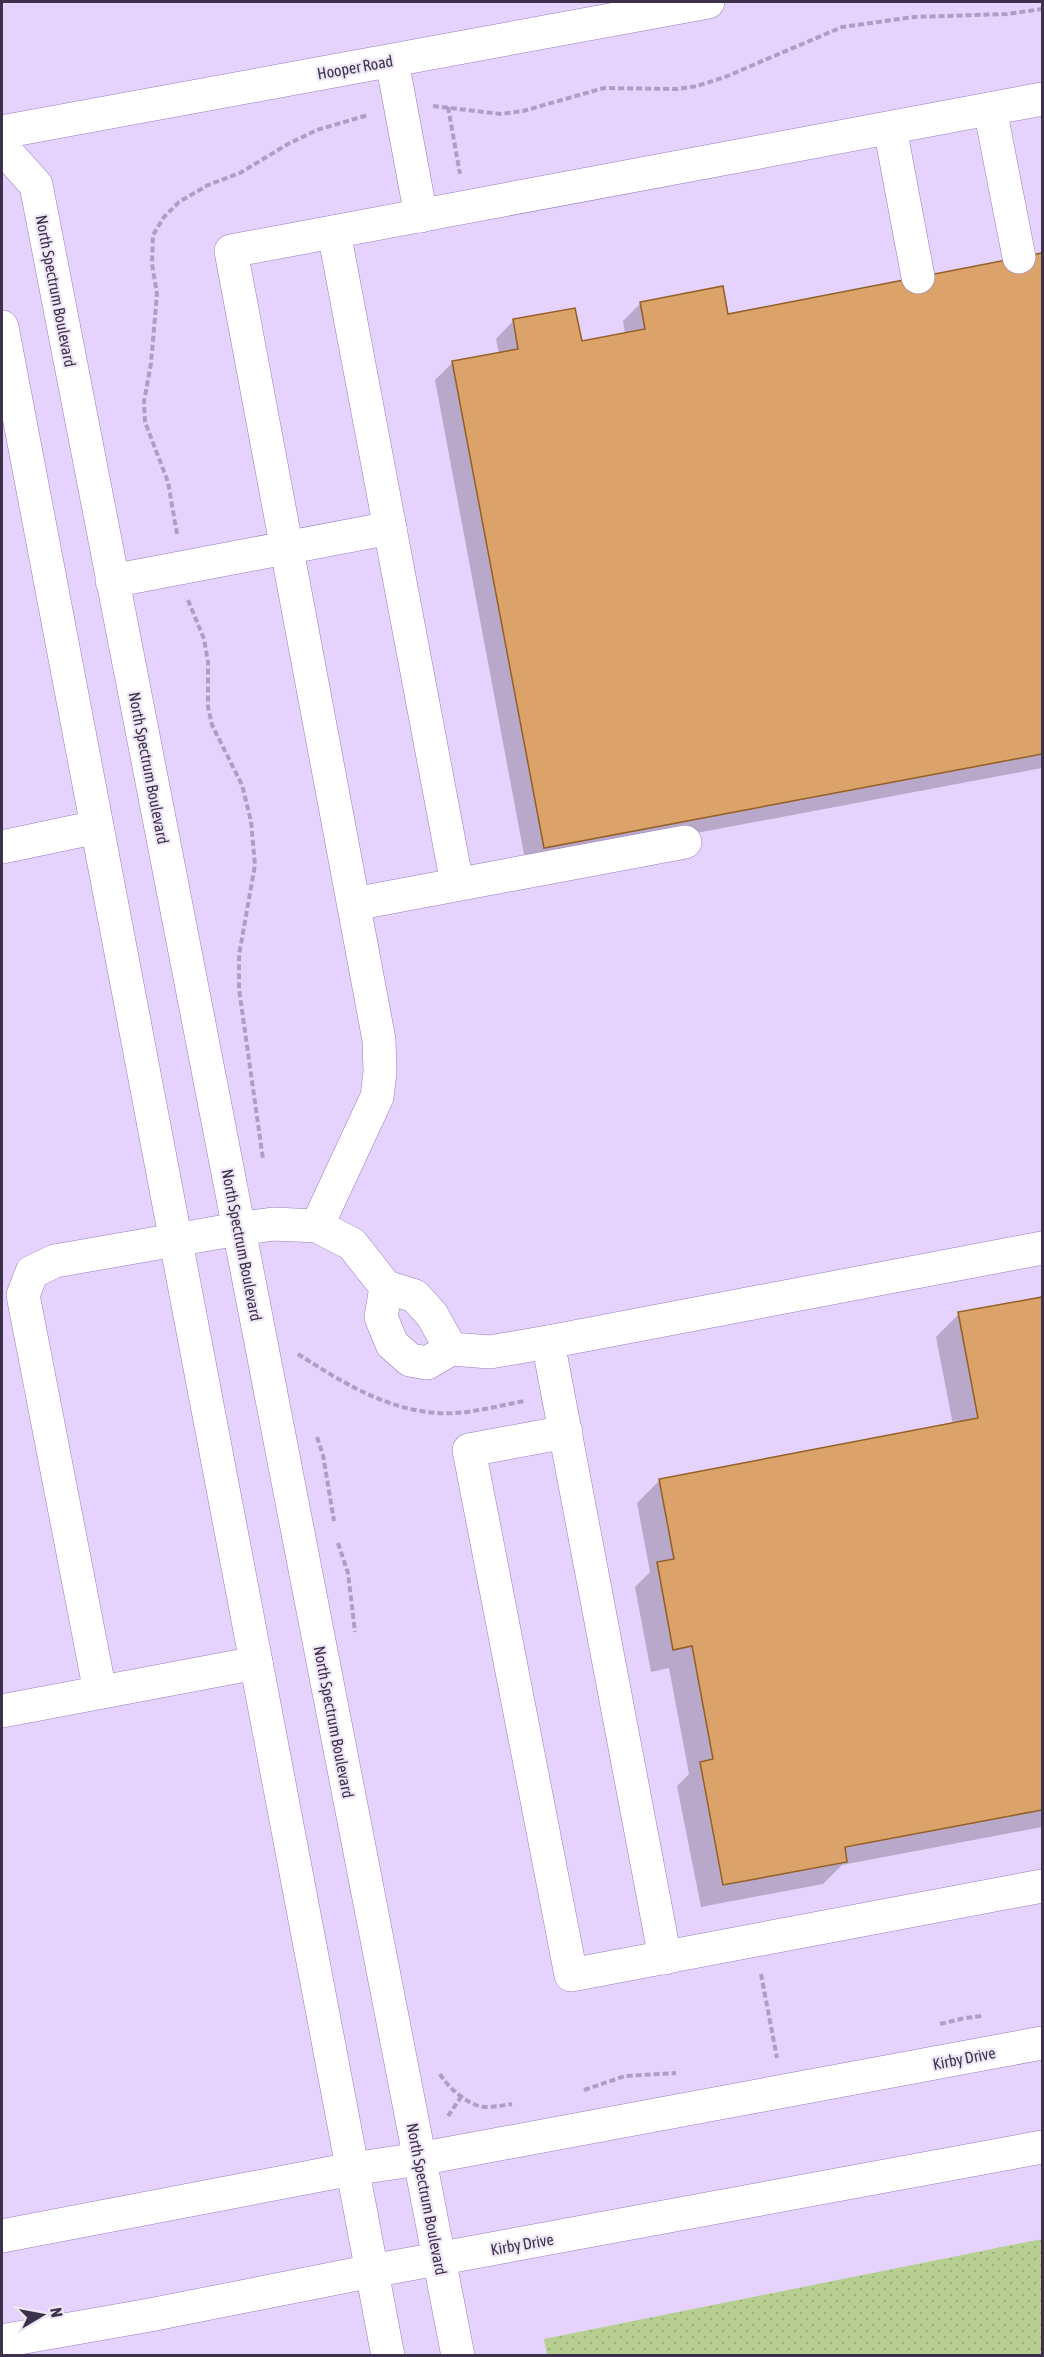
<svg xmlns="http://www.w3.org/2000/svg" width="1044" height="2357" font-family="'Asap Condensed',sans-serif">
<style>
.green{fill:url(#green-dots)}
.shadow{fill:#0003}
.building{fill:#dba26a;stroke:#935f25;stroke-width:1.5}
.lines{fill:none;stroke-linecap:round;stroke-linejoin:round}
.minor-casing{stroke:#997bbc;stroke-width:34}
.major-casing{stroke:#997bbc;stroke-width:34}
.path{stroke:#af9ec3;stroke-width:4;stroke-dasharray:6 3;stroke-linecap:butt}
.minor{stroke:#fff;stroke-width:33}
.major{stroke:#fff;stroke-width:33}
.labels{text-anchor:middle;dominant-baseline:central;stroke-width:4.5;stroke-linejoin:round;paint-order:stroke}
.street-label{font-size:16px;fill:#3d304b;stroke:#ede7f5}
</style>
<defs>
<pattern id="green-dots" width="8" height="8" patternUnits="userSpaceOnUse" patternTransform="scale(1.5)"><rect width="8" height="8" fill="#b7cf90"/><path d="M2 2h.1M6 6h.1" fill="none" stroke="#9eb27e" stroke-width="1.8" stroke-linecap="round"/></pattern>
</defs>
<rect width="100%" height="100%" fill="#e6d3fd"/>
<polygon class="green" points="1042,2239 1042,2355 547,2355 544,2339"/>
<g class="shadow">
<polygon points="1042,255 1042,768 526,865 435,380 453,362 499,354 496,339 513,321 580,342 625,334 623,321 641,303 727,316"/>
<polygon points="1041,1298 1042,1827 842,1865 823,1884 701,1907 677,1786 689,1774 669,1668 651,1672 635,1587 650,1572 637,1503 660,1480 953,1425 936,1337 959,1314"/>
</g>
<g class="building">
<polygon points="1042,253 1042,754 544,848 452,361 518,349 513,319 575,308 582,341 645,329 640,302 723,286 728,314"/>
<polygon points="1042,1297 1042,1810 845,1847 847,1862 723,1885 700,1762 713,1759 692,1646 673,1650 657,1562 674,1559 659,1479 978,1418 958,1312"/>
</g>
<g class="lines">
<defs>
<g id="minor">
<polyline points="392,61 421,216"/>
<polyline points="990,109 1019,257"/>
<polyline points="890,128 918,277"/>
<polyline points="2,132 708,2"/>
<polyline points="2,147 36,185 458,2356"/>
<polyline points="334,232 457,884"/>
<polyline points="2,327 388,2356"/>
<polyline points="112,581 390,528"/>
<polyline points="2,847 97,827"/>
<polyline points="354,904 685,842"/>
<polyline points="317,1226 377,1097 380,1072 379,1040 231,251 1042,99"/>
<polyline points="548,1342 665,1958"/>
<polyline points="451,1349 490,1352 548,1342 1042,1248"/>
<polyline points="566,1432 469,1450 571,1975 1042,1886"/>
<polyline points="100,1692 23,1295 32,1272 55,1261 238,1229 273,1224 317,1226 352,1244 386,1287 415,1296 432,1315 451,1349 427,1363 410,1360 392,1344 381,1317 386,1287"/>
<polyline points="2,1711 256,1663"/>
</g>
<g id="major">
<polyline points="2,2236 352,2169 419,2159 1042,2043"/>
<polyline points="2,2341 150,2315 372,2271 1042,2147"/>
</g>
</defs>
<use href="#minor" class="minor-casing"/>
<use href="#major" class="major-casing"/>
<g class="path">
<polyline points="433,106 501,114 523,111 604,88 678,89 697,86 725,77 842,27 914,17 1007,14 1042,9"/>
<polyline points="448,107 460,174"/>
<polyline points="177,534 168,482 145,422 144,402 151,363 157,294 152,264 153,235 164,217 179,202 208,185 240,173 288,144 317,130 368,115"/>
<polyline points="188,600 204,639 208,662 208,707 212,725 242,785 251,821 255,865 239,955 239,989 263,1159"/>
<path d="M298,1354C340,1381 386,1410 438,1413C467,1415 496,1406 525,1401"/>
<polyline points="317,1437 323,1455 334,1521"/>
<polyline points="338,1543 348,1573 355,1632"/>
<polyline points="761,1974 777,2058"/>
<polyline points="940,2024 965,2018 982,2016"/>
<path d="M440,2074C448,2088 471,2108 487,2107C496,2107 504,2105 512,2104"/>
<polyline points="584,2090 625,2076 676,2073"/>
<polyline points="448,2116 461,2097"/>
</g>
<use href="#minor" class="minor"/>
<use href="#major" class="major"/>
</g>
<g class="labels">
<g class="street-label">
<text transform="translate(355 67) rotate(-10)">Hooper Road</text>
<text transform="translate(56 291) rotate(79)">North Spectrum Boulevard</text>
<text transform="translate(149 768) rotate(79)">North Spectrum Boulevard</text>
<text transform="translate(242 1245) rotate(79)">North Spectrum Boulevard</text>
<text transform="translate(334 1722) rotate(79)">North Spectrum Boulevard</text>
<text transform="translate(964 2058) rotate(-11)">Kirby Drive</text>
<text transform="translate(427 2199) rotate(79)">North Spectrum Boulevard</text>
<text transform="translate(522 2244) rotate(-10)">Kirby Drive</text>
</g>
</g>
<rect width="1044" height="2357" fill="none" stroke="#3d304b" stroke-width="6"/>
<g transform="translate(42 2315) rotate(80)" stroke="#ede7f5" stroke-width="4.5" paint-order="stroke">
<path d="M0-4.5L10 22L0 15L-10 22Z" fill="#3d304b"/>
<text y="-9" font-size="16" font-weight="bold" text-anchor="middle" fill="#3d304b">N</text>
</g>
</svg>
